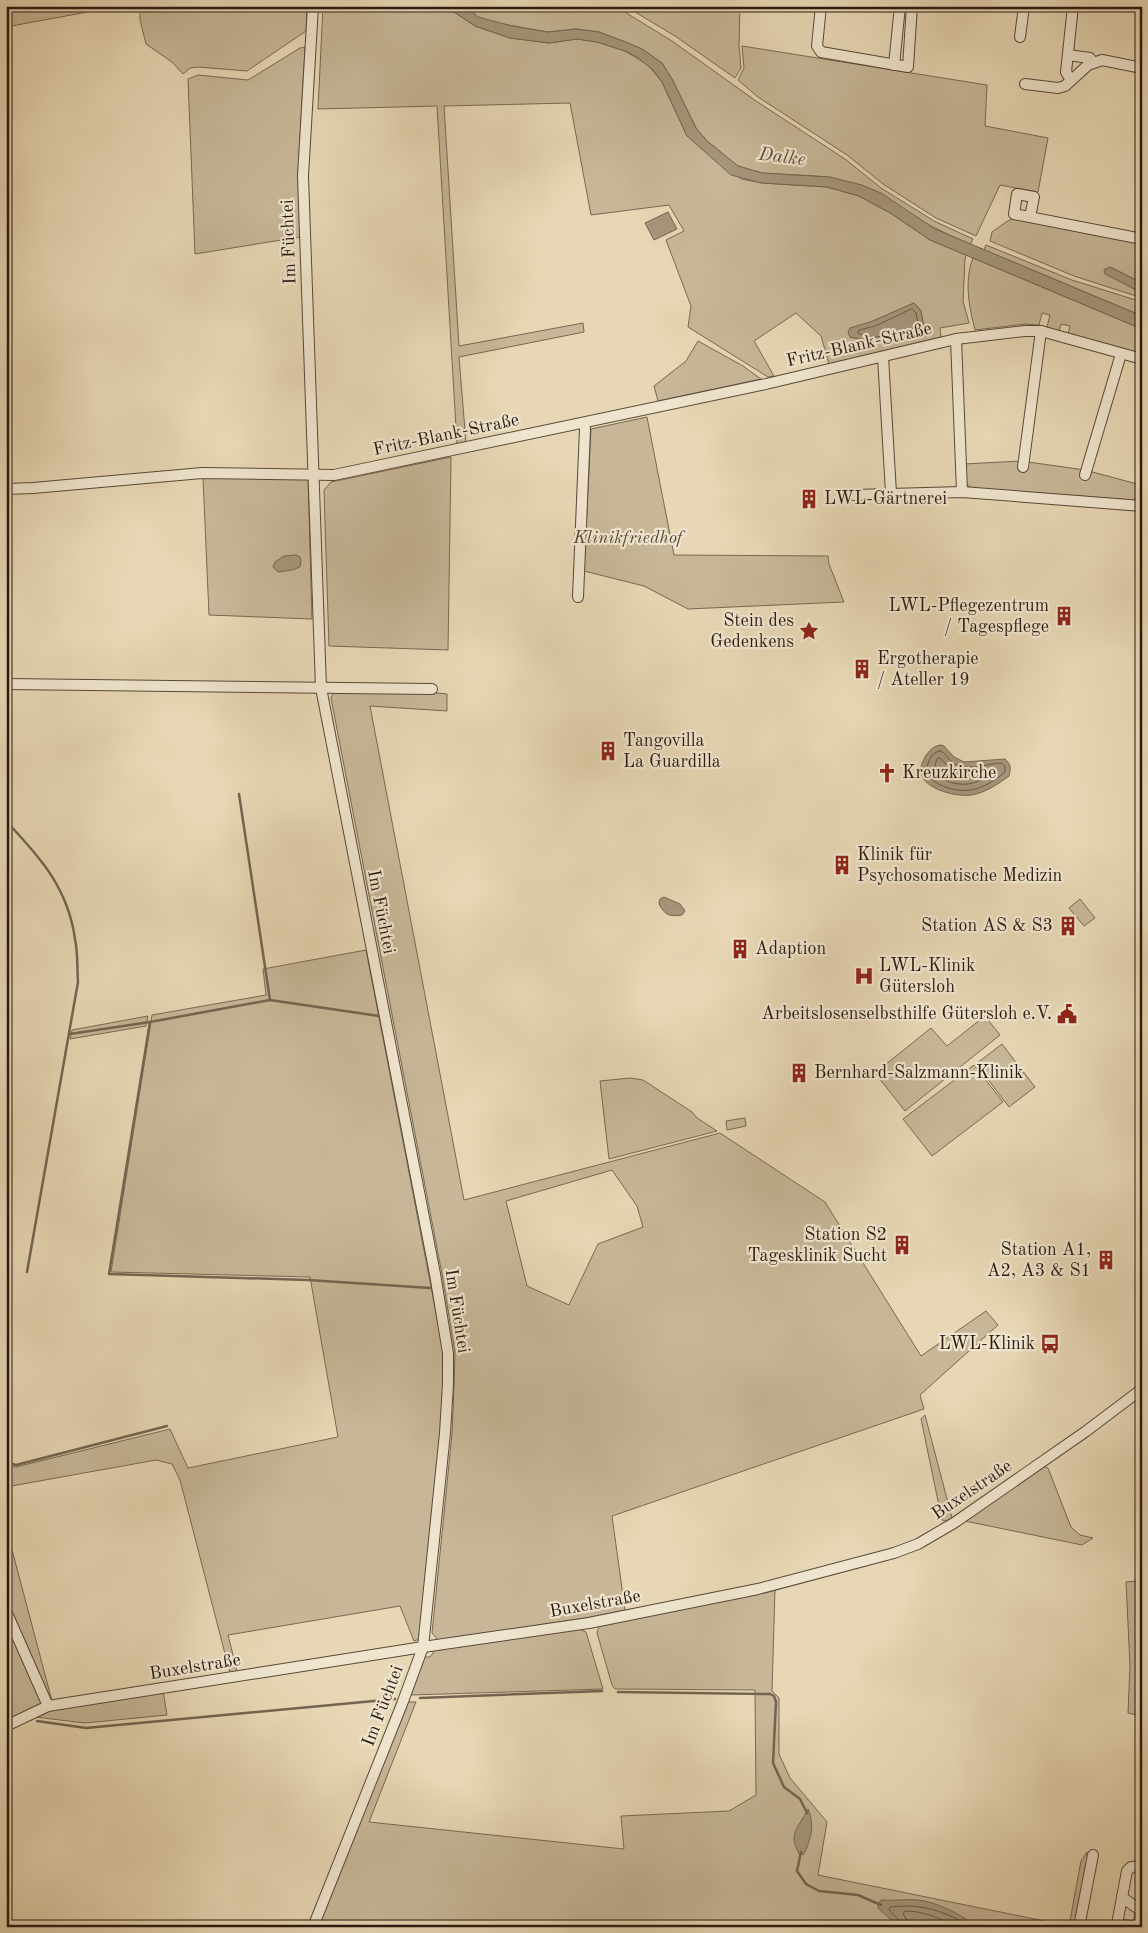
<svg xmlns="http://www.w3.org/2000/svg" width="1148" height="1933" font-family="'Old Standard TT',serif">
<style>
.green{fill:#c7b798;stroke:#786854;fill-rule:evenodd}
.water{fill:#a6967c;stroke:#746451}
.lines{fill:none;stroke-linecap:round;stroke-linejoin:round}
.shore{stroke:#685846;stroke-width:1}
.stream{stroke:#746451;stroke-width:2.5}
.street-casing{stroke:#584839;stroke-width:12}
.street{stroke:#efe5ce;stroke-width:10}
.labels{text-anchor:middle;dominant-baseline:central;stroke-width:4.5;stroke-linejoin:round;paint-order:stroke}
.street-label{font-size:18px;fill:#291910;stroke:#efe5ce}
.poi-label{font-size:18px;fill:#291910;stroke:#efe5ce;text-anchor:start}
.park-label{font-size:18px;font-style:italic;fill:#584839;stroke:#efe5ce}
.water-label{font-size:19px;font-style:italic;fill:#5b4b3b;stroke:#efe5ce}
</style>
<rect width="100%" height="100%" fill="#e7d7b4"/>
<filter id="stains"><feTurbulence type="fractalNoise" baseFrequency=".004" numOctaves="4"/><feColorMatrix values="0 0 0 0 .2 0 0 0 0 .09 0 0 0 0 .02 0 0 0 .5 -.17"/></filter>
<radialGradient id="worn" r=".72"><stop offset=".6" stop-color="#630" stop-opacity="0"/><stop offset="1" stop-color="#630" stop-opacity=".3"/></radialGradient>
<g class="green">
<polygon points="6,6 120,6 6,27"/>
<polygon points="140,6 307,6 306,31 247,71 198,67 190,68 183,74 172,62 146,44 140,20"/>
<path d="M323,6H445L475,26L510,38L549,43L577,39L597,42L625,51L648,65L662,82L687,136L741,179L762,183L827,187L859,196L892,214L930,240L966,255L965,259L963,301L969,323L940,328L941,337L829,364L821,336L796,313L754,341L774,376L768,377L688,327L691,306L666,240L684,231L669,205L591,215L570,103L444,106L459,346L583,323L584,332L459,357L466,443L457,445L437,106L318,109ZM914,303L921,311L924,328L882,341H870L850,337L873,321Z"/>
<polygon points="465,6 615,6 672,41 756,101 845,159 881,188 934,221 973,239 970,245 830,177 762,173 738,166 707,141 696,128 672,79 662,63 642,49 628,43 599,32 576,29 548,32 491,22 478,17"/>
<polygon points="625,6 740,6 739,45 741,68 735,78 675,36"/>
<polygon points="742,46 987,85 985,126 1048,138 1038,192 1000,185 976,236 936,218 883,184 847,155 758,97 738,80 744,68"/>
<polygon points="305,47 298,175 300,237 195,254 188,79 198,75 248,80 300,48"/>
<polygon points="1014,218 1142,243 1142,283 1110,267 1136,290 1142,289 1142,298 1074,276 990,241 992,232 1006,222"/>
<polygon points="986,245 1072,280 1142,302 1142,316 984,250"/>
<path d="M973,258L1142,329V355L1068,334L1070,326L1061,324L1059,331L1047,327L1050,315L1042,313L1039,325L1025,324L975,330C969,306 964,281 973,258Z"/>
<polygon points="698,341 743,366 761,379 658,401 654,386 686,361"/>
<polygon points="647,417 674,555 828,556 829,564 844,602 688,609 644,586 584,571 591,429"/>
<polygon points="451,457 448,650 329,646 324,490 331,482"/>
<polygon points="1021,461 1085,470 1141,485 1138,496 1134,500 972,488 967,485 965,480 964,464"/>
<polygon points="203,478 308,479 312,619 209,615"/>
<path d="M419,691L447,694V711L370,706L464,1200L720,1133L825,1202L921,1356L986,1311L998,1325L920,1395L924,1409L612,1516L625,1610L592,1617L438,1640L432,1633L452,1434L454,1387L455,1353L442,1274L331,698L334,692ZM612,1170L637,1206L643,1227L598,1244L569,1305L527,1286L506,1201Z"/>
<polygon points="1080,899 1095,918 1084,926 1069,908"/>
<polygon points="366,950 444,1354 441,1432 420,1639 414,1641 400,1606 228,1635 237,1671 230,1673 180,1480 172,1464 156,1460 6,1487 6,1465 16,1467 170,1429 188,1468 338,1437 310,1277 111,1272 152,1015 266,995 263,969"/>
<polygon points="148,1016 146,1026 70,1039 72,1030"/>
<polygon points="985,1016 1000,1035 905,1111 875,1073 931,1028 947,1046"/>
<polygon points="1002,1044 1035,1087 1009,1107 976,1064"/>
<polygon points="974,1065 1003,1102 932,1156 903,1119"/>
<polygon points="630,1078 643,1080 692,1112 697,1118 717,1131 609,1159 600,1081"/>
<polygon points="745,1118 746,1126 727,1130 726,1121"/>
<polygon points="925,1415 952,1518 946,1521 942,1520 921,1419"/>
<polygon points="1043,1466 1048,1468 1071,1527 1080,1535 1093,1538 1082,1545 965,1521"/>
<polygon points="6,1527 52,1701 48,1699 6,1600 6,1573 10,1572 6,1554"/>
<polygon points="1136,1581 1140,1667 1138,1715 1128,1713 1130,1666 1126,1582"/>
<polygon points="775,1590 772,1691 779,1698 779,1754 790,1778 827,1822 818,1875 1069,1926 1081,1861 1087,1852 1088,1862 1077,1927 318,1927 407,1702 416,1702 369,1822 624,1849 621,1816 729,1811 756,1795 755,1690 615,1689 612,1685 597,1633 599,1625"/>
<polygon points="6,1619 43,1704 6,1721"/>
<polygon points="578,1629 586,1632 603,1689 411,1695 424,1657 430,1657 435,1650"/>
<polygon points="163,1691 167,1715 85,1723 35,1717 49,1710"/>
</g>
<g class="water">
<polygon points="445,6 465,6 478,17 512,26 548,32 576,29 599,32 628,43 642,49 662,63 672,79 696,128 707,141 738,166 762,173 830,177 862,185 881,193 935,229 1142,316 1142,329 930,240 892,214 859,196 827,187 762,183 731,175 687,136 662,82 653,70 637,57 625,51 597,42 577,39 549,43 510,38 475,26"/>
<polygon points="668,212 677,229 654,240 645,223"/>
<polygon points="1110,267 1142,283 1142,289 1136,290 1105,274 1104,270"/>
<path d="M914,303L921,311L924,328C899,344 878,343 850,337L848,332L850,328L873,321Z"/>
<polygon points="296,555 300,557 301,560 300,567 292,570 278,572 273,567 275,562 284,556"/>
<path d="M940,745L944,746L954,757L964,762L1005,759C1011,764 1011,768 1009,776C998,784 985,793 971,795C957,797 928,790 922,776C919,769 922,763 925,757C929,751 932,747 940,745Z"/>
<path d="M664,897L680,904L685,911L682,915C669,917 665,915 659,904L660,899Z"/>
<path d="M808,1809C815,1826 811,1838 804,1854L800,1855C787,1834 798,1829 808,1809Z"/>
<path d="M881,1900C893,1901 905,1899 918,1900C934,1902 952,1910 966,1919L964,1926L903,1927L896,1924L878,1908V1904Z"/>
</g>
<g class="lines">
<g class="shore">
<path d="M912,309L916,313L918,324C907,336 872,341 858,333L859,330L875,326Z"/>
<path d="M940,751C946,753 947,758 952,762C965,772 986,764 1001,763L1005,766V772C996,780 983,788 971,790C954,793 918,782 929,761C932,755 934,752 940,751Z"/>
<path d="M940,758C955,775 966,774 988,771L990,774C973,789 948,787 933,771L937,759Z"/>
<path d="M902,1927L901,1922L889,1910L890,1907C917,1904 935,1908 959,1920L960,1927"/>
<path d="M908,1927L907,1920L903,1914L905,1911C922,1911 936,1917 952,1924L954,1927"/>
</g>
<g class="stream">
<polyline points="239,794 270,1000"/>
<path d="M6,821C40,857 68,888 75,939C78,953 77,968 78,982L27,1272"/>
<polyline points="379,1016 270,1000 150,1022 109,1274 308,1280 430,1288"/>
<polyline points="70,1034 150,1022"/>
<polyline points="6,1462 16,1465 167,1426"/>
<polyline points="618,1692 770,1694 774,1696 776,1702 773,1763 784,1787 800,1799 807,1813"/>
<polyline points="420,1698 602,1691"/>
<polyline points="37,1721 86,1728 395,1699"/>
<polyline points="801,1852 797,1871 806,1884 819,1891 858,1895 881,1905"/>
<polyline points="964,1922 998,1924 1007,1927"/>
</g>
<defs>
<g id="street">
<polyline points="821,6 817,46 821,52 908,67 912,6"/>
<polyline points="1020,37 1024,6"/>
<polyline points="1068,55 1090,58 1093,62"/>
<polyline points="894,65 900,6"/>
<polyline points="1071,80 1066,72 1073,6"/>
<polyline points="1025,84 1058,88 1065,86 1088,65 1102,60 1142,68"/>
<polyline points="1030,217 1034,197 1017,194 1014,214 1142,239"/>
<polyline points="956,339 962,492"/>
<polyline points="883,357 891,493"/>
<polyline points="1023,467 1041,331"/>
<polyline points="1085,475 1121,354"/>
<polyline points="6,489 33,488 202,473 334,475 766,384 956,339 1025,331 1041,331 1142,359"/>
<polyline points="854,495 962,492 1142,506"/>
<polyline points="578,597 585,429 584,423"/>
<polyline points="6,684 432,689"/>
<polyline points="6,1611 48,1706"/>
<polyline points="6,1726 48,1706 423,1647 589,1623 758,1589 894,1553 918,1544 954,1523 1085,1432 1142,1389"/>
<polyline points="1122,1897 1141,1911 1138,1927"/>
<polyline points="313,1927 402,1704 423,1647 445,1433 448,1384 448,1353 435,1274 321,688 303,176 313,6"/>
<polyline points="1079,1927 1093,1855"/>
<polyline points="1135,1927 1117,1924 1127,1871 1131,1867 1142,1866"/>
</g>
</defs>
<use href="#street" class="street-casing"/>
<use href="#street" class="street"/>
</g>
<defs>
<symbol id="building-bare" viewBox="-9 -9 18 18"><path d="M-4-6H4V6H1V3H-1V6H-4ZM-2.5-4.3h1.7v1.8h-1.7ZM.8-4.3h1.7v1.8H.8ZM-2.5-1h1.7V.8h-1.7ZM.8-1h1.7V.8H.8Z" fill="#8f2418" stroke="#efe5ce" stroke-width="2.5" paint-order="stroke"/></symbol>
<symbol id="sight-bare" viewBox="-9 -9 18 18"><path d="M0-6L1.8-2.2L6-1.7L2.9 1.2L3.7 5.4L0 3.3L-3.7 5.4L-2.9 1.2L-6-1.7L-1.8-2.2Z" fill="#8f2418" stroke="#efe5ce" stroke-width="2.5" paint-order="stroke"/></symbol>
<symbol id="church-bare" viewBox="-9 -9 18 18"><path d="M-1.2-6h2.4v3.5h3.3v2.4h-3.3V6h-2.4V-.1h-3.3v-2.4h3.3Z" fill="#8f2418" stroke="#efe5ce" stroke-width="2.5" paint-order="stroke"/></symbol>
<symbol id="hospital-bare" viewBox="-9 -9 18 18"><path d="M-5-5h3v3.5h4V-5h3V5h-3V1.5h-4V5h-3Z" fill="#8f2418" stroke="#efe5ce" stroke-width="2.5" paint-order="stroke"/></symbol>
<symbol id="civic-bare" viewBox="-9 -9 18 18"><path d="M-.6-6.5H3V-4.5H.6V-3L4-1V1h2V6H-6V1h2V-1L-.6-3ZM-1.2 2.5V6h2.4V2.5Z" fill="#8f2418" stroke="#efe5ce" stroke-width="2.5" paint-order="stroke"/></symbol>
<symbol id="bus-bare" viewBox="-9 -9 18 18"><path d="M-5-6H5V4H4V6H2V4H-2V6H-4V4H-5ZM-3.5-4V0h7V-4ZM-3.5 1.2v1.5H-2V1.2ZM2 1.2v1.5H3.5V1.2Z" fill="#8f2418" stroke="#efe5ce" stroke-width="2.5" paint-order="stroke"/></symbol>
</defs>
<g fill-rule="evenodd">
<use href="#building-bare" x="795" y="485" width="28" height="28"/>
<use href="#building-bare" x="1050" y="602" width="28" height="28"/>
<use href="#sight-bare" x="795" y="617" width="28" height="28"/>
<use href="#building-bare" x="848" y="655" width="28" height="28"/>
<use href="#building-bare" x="594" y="737" width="28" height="28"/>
<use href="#church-bare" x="873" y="759" width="28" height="28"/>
<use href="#building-bare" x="828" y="851" width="28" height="28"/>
<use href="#building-bare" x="1054" y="912" width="28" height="28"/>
<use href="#building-bare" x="726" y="935" width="28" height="28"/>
<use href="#hospital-bare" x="850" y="962" width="28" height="28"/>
<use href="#civic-bare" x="1053" y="1000" width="28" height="28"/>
<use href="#building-bare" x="785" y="1059" width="28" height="28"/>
<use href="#building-bare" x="888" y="1231" width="28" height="28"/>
<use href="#building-bare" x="1092" y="1246" width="28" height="28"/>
<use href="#bus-bare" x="1036" y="1330" width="28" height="28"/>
</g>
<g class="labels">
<g class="street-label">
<text transform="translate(289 242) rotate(-92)">Im Füchtei</text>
<text transform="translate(859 345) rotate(-13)">Fritz-Blank-Straße</text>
<text transform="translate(446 435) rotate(-12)">Fritz-Blank-Straße</text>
<text transform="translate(381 912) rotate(79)">Im Füchtei</text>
<text transform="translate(457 1311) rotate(81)">Im Füchtei</text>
<text transform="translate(972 1490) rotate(-34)">Buxelstraße</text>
<text transform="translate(595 1604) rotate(-10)">Buxelstraße</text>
<text transform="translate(195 1667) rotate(-9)">Buxelstraße</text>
<text transform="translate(383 1706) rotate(-69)">Im Füchtei</text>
</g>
<g class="poi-label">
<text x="824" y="499">LWL-Gärtnerei</text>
<text x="1049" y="606" text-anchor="end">LWL-Pflegezentrum<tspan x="1049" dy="21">/ Tagespflege</tspan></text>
<text x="794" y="621" text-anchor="end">Stein des<tspan x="794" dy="21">Gedenkens</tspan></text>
<text x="877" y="659">Ergotherapie<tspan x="877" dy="21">/ Ateller 19</tspan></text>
<text x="623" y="741">Tangovilla<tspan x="623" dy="21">La Guardilla</tspan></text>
<text x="902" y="773">Kreuzkirche</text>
<text x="857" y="855">Klinik für<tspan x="857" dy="21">Psychosomatische Medizin</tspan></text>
<text x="1053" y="926" text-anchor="end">Station AS &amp; S3</text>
<text x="755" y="949">Adaption</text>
<text x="879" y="966">LWL-Klinik<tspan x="879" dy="21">Gütersloh</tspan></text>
<text x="1052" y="1014" text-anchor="end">Arbeitslosenselbsthilfe Gütersloh e.V.</text>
<text x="814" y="1073">Bernhard-Salzmann-Klinik</text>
<text x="887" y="1235" text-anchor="end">Station S2<tspan x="887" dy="21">Tagesklinik Sucht</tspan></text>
<text x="1091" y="1250" text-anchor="end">Station A1,<tspan x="1091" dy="21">A2, A3 &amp; S1</tspan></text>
<text x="1035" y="1344" text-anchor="end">LWL-Klinik</text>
</g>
<g class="park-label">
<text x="628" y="538">Klinikfriedhof</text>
</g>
<g class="water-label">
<text transform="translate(782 158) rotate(7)">Dalke</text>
</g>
</g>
<rect width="1148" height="1933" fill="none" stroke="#e7d7b4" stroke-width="25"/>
<rect x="8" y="8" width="1133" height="1918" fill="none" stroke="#291910" stroke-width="2.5"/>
<rect x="12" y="12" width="1123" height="1908" fill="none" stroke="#291910"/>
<rect width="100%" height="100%" filter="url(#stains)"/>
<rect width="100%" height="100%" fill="url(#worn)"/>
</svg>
